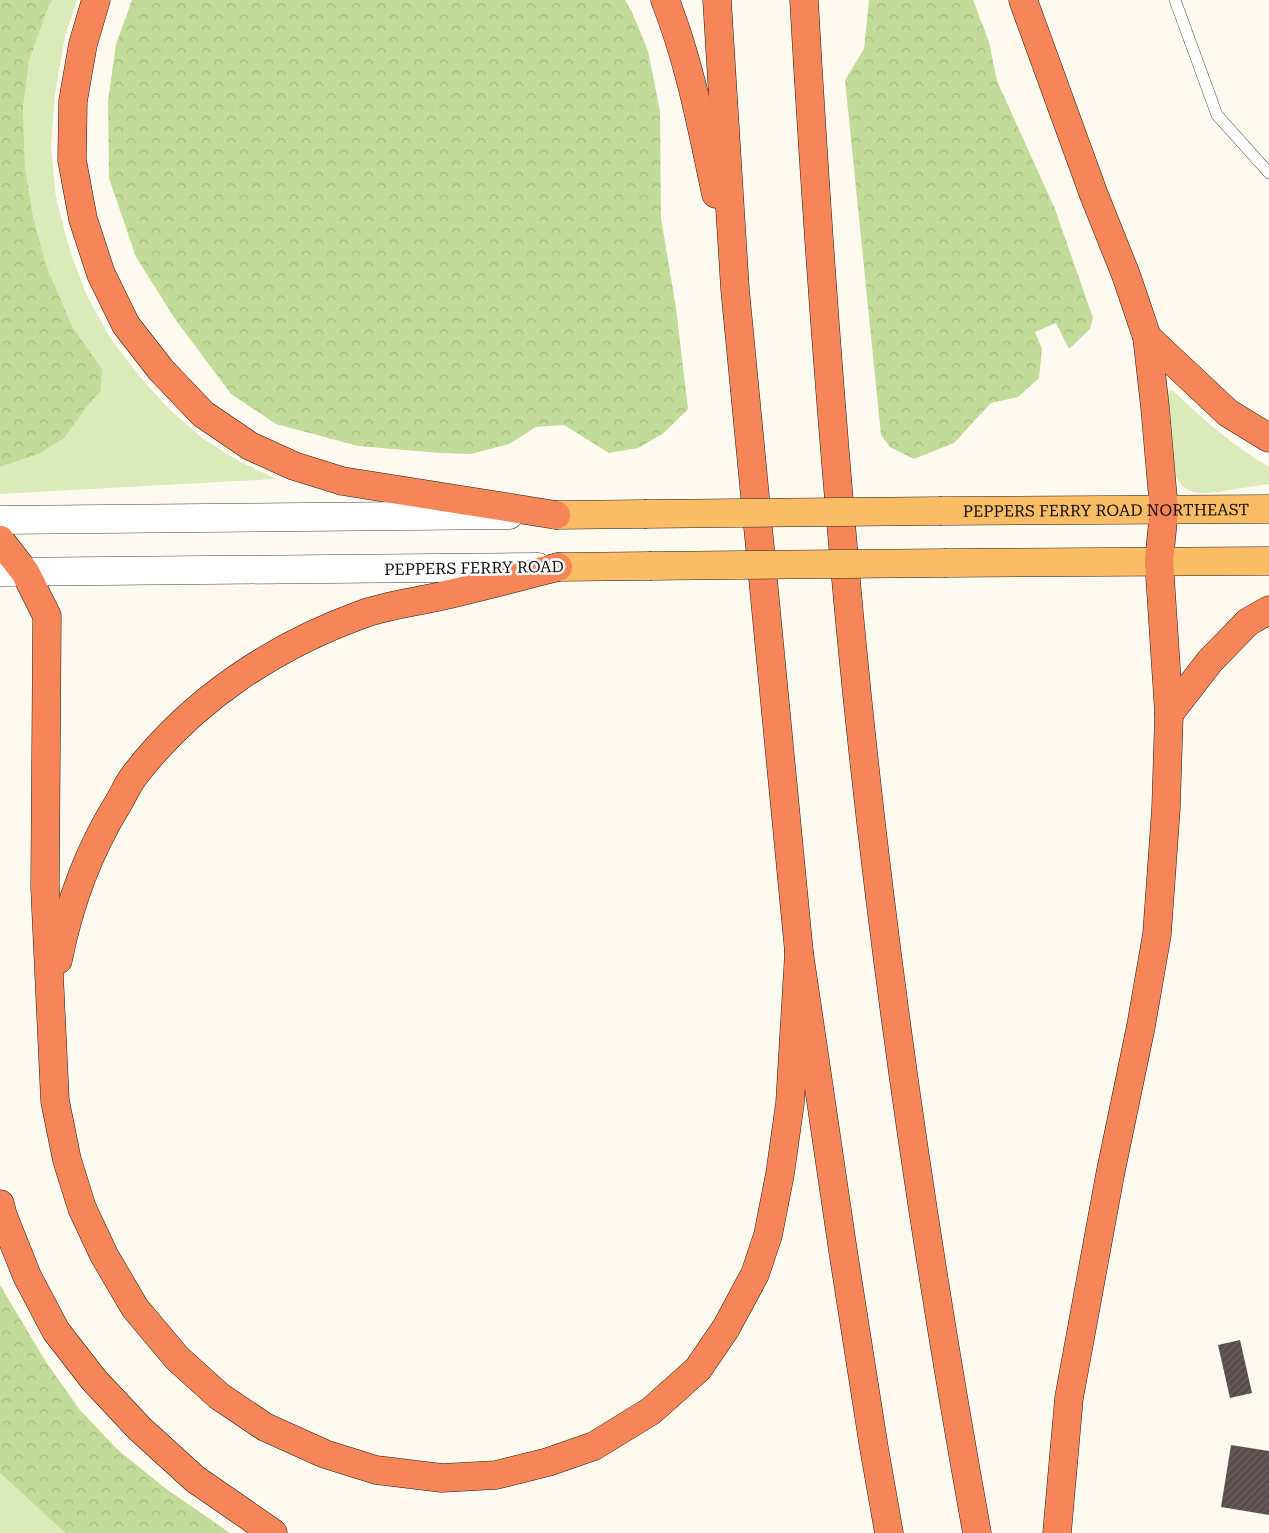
<svg xmlns="http://www.w3.org/2000/svg" width="1269" height="1533" font-family="'Roboto Serif',serif">
<style>
.grass{fill:#dbeab9}
.forest{fill:url(#forest-crowns)}
.building{fill:url(#building-hatch)}
.lines{fill:none;stroke-linecap:round;stroke-linejoin:round}
.service-casing{stroke:#414141;stroke-width:12}
.tertiary-casing{stroke:#414141;stroke-width:29}
.primary-casing{stroke:#1f1f1f;stroke-width:29}
.motorway-casing{stroke:#1f1f1f;stroke-width:29}
.service{stroke:#fff;stroke-width:11}
.tertiary{stroke:#fff;stroke-width:28}
.primary{stroke:#fabd65;stroke-width:28}
.motorway{stroke:#f68557;stroke-width:28}
.primary-bridge-casing{stroke:#1f1f1f;stroke-width:29;stroke-linecap:butt}
.primary-bridge{stroke:#fabd65;stroke-width:28}
.labels{text-anchor:middle;dominant-baseline:central;stroke-width:5;stroke-linejoin:round;paint-order:stroke}
.street-label{font-size:16px;fill:#0e0e0e;stroke:#fff}
</style>
<defs>
<pattern id="forest-crowns" width="20" height="18" patternUnits="userSpaceOnUse" patternTransform="scale(1.25)"><rect width="20" height="18" fill="#c1db98"/><path d="M2 6a3 3 0 1 1 6 0M12 15a3 3 0 1 1 6 0" fill="none" stroke="#a5bb82"/></pattern>
<pattern id="building-hatch" width="6" height="6" patternUnits="userSpaceOnUse" patternTransform="scale(1.25)"><rect width="6" height="6" fill="#574d4b"/><path d="M-1 1l2-2M0 6l6-6M5 7l2-2" fill="none" stroke="#6a6261"/></pattern>
</defs>
<rect width="100%" height="100%" fill="#fffaf0"/>
<g class="grass">
<polygon points="52,0 77,0 65,36 55,94 51,146 56,198 70,251 87,296 111,339 140,377 170,410 202,438 237,460 276,479 0,494 0,467 39,454 101,391 102,369 72,326 46,265 33,216 25,167 23,108 29,61 46,13"/>
<path d="M1170,390L1175,392C1204,421 1234,446 1269,467V484C1256,486 1243,488 1230,490C1206,494 1179,499 1174,468L1168,394Z"/>
<polygon points="0,1473 65,1533 0,1533"/>
</g>
<g class="forest">
<polygon points="0,0 52,0 46,13 29,61 23,108 25,167 33,216 46,265 72,326 102,369 101,391 87,406 64,438 39,454 0,467"/>
<polygon points="132,0 625,0 632,12 648,51 660,111 661,218 676,308 688,409 664,433 638,448 609,453 564,425 536,427 509,444 471,454 440,453 358,446 276,424 231,394 175,319 136,257 109,178 108,101 116,44"/>
<polygon points="869,0 973,0 989,42 997,81 1055,209 1093,318 1090,329 1069,349 1056,323 1035,332 1042,349 1039,378 1018,397 991,403 954,443 914,459 890,447 881,435 845,80 864,49"/>
<polygon points="0,1285 46,1362 80,1410 118,1450 165,1488 230,1533 65,1533 0,1473"/>
</g>
<g class="building">
<polygon points="1240,1340 1252,1393 1230,1398 1218,1345"/>
<polygon points="1231,1445 1269,1451 1269,1515 1221,1507"/>
</g>
<g class="lines">
<defs>
<polyline id="service" points="1175,0 1217,115 1269,173"/>
<g id="tertiary">
<polyline points="0,520 509,515"/>
<polyline points="0,572 538,567"/>
</g>
<g id="primary">
<path id="s1" d="M942,511L1269,509"/>
<polyline points="556,515 644,514"/>
<polyline points="947,563 1269,561"/>
<polyline points="558,567 649,566"/>
</g>
<g id="motorway">
<polyline points="96,0 83,44 73,101 72,160 83,219 101,274 126,325 161,370 203,414 250,446 294,466 342,481 556,515"/>
<path d="M665,0C690,63 702,129 716,194"/>
<polyline points="717,0 735,289 799,952 843,1251 874,1448 889,1533"/>
<path d="M804,0C816,212 831,423 851,634C880,935 923,1235 977,1533"/>
<polyline points="1023,0 1094,195 1126,275 1147,337 1155,407 1164,510 1159,561 1169,714 1166,808 1157,934 1141,1026 1110,1175 1069,1398 1057,1533"/>
<polyline points="1147,337 1228,413 1269,438"/>
<polyline points="0,540 25,572 47,616 45,888 55,1101 67,1160 82,1208 104,1255 135,1308 177,1358 219,1396 265,1427 325,1454 376,1470 442,1478 496,1475 548,1462 594,1446 651,1411 698,1369 726,1328 755,1274 768,1235 780,1174 790,1103 799,952"/>
<polyline points="1169,714 1210,661 1248,622 1269,610"/>
<path d="M58,960C69,904 89,850 119,802C124,793 128,784 134,776C192,700 274,646 363,614C384,606 414,602 437,597C477,588 518,577 558,567"/>
<polyline points="0,1204 3,1216 27,1276 56,1331 94,1380 140,1429 195,1479 273,1533"/>
</g>
</defs>
<use href="#service" class="service-casing"/>
<use href="#tertiary" class="tertiary-casing"/>
<use href="#primary" class="primary-casing"/>
<use href="#motorway" class="motorway-casing"/>
<use href="#service" class="service"/>
<use href="#tertiary" class="tertiary"/>
<use href="#primary" class="primary"/>
<use href="#motorway" class="motorway"/>
<defs>
<g id="primary-bridge">
<polyline points="644,514 942,511"/>
<polyline points="649,566 947,563"/>
</g>
</defs>
<use href="#primary-bridge" class="primary-bridge-casing"/>
<use href="#primary-bridge" class="primary-bridge"/>
</g>
<g class="labels">
<g class="street-label">
<text stroke="none"><textPath href="#s1" startOffset="164">PEPPERS FERRY ROAD NORTHEAST</textPath></text>
<text transform="translate(474 568) rotate(-1)">PEPPERS FERRY ROAD</text>
</g>
</g>
</svg>
